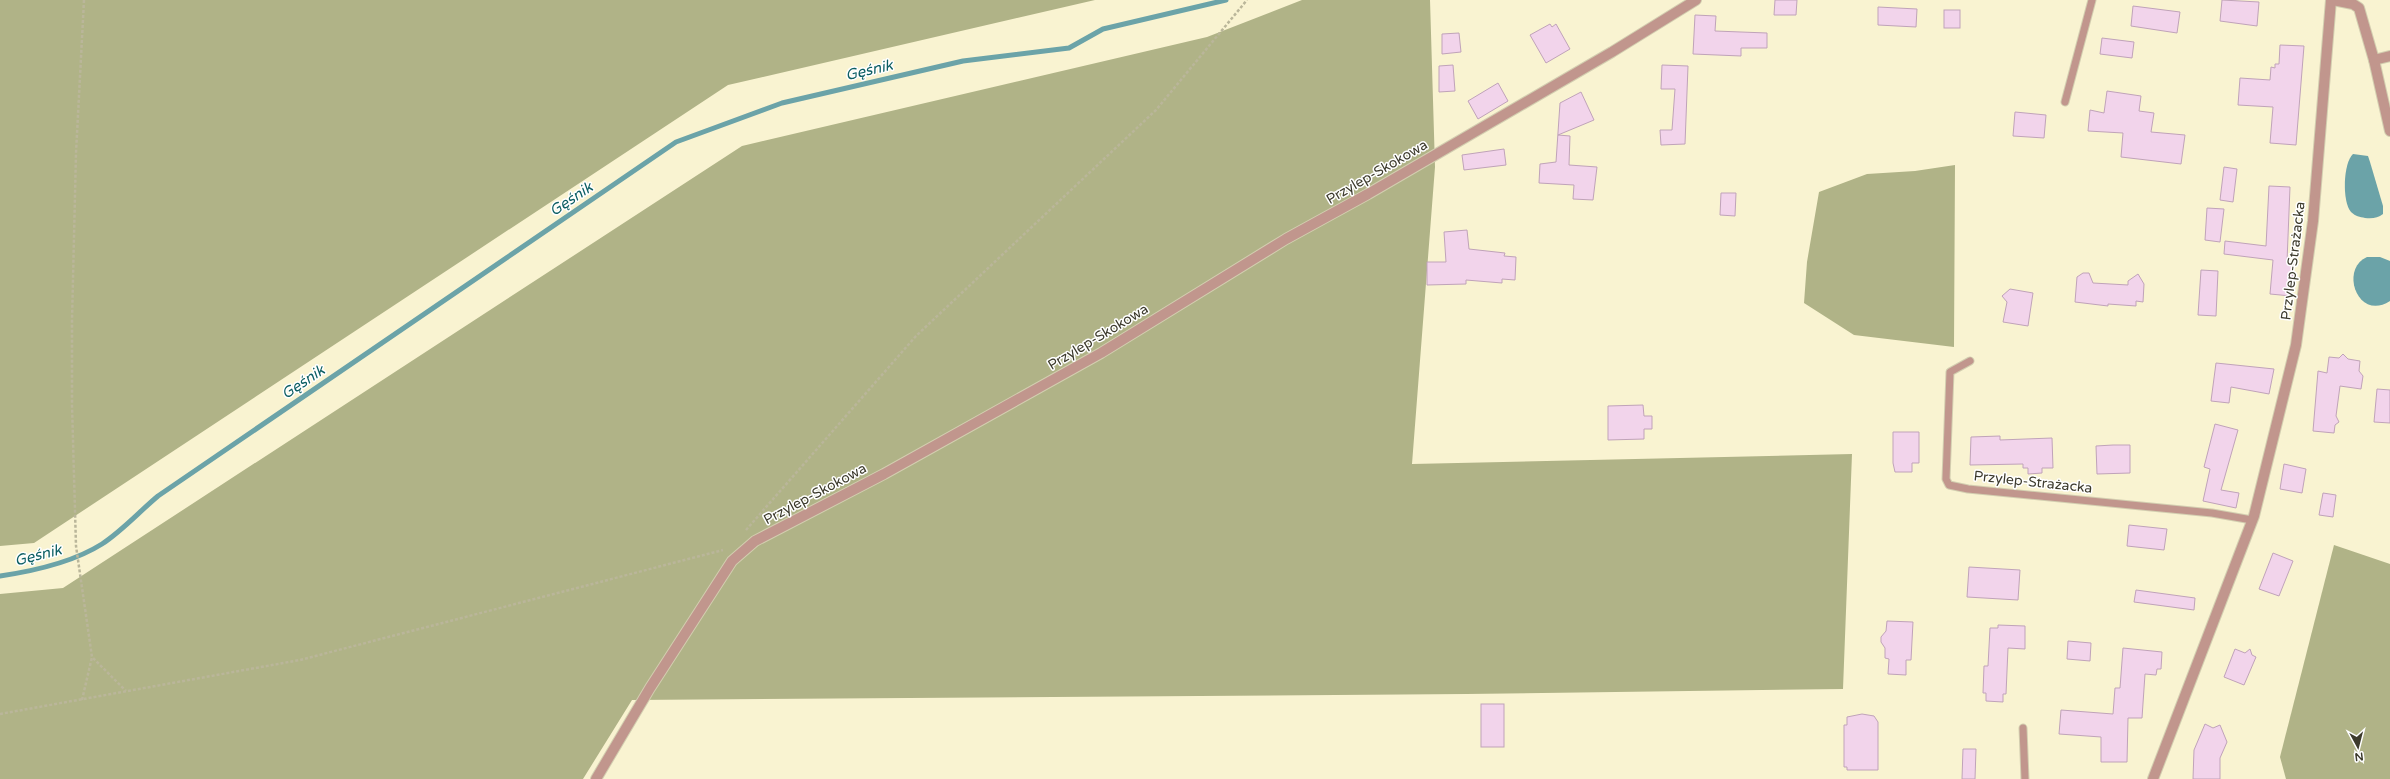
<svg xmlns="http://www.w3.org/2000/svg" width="2390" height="779" font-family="'Varela Round',sans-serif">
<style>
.forest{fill:#b0b387}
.water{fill:#6ba3a8}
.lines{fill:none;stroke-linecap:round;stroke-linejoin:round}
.stream{stroke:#6ba3a8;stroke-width:5}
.building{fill:#f2d4eb;stroke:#c0a3b9}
.service-casing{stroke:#d3ceb0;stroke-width:9}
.minor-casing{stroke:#d3ceb0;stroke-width:12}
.path{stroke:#bab69a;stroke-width:2.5;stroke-dasharray:3 2;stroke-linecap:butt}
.service{stroke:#c1968d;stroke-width:7}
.minor{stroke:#c1968d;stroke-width:10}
.labels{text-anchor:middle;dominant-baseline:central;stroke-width:3;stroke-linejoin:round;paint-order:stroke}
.street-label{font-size:14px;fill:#3c3a2c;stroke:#fff}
.water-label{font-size:15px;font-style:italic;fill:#0c5e63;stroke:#fff}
</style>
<rect width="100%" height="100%" fill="#f9f3d1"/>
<g class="forest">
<polygon points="0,0 1095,0 728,85 34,543 0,546"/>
<polygon points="1302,0 1430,0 1435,167 1412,464 1852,454 1843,689 1466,694 632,700 583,779 0,779 0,594 63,588 742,146 1207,37"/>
<polygon points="1955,165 1954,347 1854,335 1804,303 1807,262 1819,192 1867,174 1915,171"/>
<polygon points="2334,545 2390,564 2390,779 2286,779 2280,757"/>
</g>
<g class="water">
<path d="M2353,154L2368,156L2370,162L2383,206V214C2378,218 2372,219 2365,218C2360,217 2355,216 2351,212C2342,202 2343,163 2353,154Z"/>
<path d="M2367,257H2380L2390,261V301C2358,322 2339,269 2367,257Z"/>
</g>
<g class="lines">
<path class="stream" d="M0,576C34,571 72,563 102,544C122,531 140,511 158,496L676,142L782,103L963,61L1069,48L1103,29L1226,0"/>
</g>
<g class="building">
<polygon points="1775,0 1797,0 1796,15 1774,15"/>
<polygon points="2222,0 2259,2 2257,26 2220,21"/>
<polygon points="2133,6 2180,12 2177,33 2131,26"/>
<polygon points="1878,7 1917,9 1916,27 1878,25"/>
<rect x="1944" y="10" width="16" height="18"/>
<polygon points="1695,15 1716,16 1715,31 1767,33 1767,48 1741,48 1741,56 1693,54"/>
<polygon points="1550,24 1552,27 1556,24 1570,49 1546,63 1530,35"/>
<polygon points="1459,33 1461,52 1442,54 1442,34"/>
<polygon points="2102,38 2134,42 2132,58 2100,54"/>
<polygon points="2280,45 2304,46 2296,145 2270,143 2273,107 2238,105 2240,78 2270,80 2271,67 2275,68 2275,64 2279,64"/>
<polygon points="1453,65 1455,91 1439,92 1439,66"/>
<polygon points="1662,65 1688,66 1685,144 1661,145 1660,130 1672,130 1675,89 1661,89"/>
<polygon points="1498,83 1508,101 1478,119 1468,101"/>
<polygon points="2107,91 2141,96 2139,111 2154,113 2151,132 2185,135 2181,164 2121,157 2123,133 2088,131 2090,110 2104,113"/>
<polygon points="1581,92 1594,120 1558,135 1570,136 1569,165 1597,167 1593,200 1573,199 1574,185 1539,183 1540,164 1556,162 1560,103"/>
<polygon points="2015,112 2046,115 2044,138 2013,136"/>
<polygon points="1504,149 1506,165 1464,170 1462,155"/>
<polygon points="2224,167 2237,169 2233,202 2220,200"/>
<polygon points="2269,186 2290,187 2287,262 2294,262 2291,296 2270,294 2273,260 2224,254 2225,241 2266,246"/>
<polygon points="1721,193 1736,193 1735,216 1720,215"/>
<polygon points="2207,208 2224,209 2220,242 2205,240"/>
<polygon points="1467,230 1469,249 1505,253 1504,256 1516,257 1515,280 1502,279 1502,283 1466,280 1466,284 1427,285 1427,262 1446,262 1444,232"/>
<polygon points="2201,270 2218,271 2216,316 2198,315"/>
<polygon points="2083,273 2089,273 2093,283 2128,285 2128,281 2138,274 2144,284 2143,302 2136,301 2136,306 2108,304 2108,306 2075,302 2077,277"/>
<polygon points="2010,289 2033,293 2028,326 2003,322 2007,302 2002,296"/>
<polygon points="2343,354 2348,359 2360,361 2359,371 2363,376 2361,389 2340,386 2336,416 2339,422 2335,425 2334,433 2313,431 2318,371 2327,373 2329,357 2339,358"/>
<polygon points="2216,363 2274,369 2269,394 2231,387 2229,403 2211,401"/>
<polygon points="2377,389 2390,390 2390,423 2374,422"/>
<polygon points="1643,405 1644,416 1652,416 1652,429 1644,429 1644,439 1608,440 1608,406"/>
<polygon points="2215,424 2238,430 2221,490 2239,493 2236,508 2203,501 2210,469 2204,467"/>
<polygon points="1893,432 1919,432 1919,463 1912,463 1912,472 1895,472 1893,463"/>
<polygon points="2000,436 2000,440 2052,438 2053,468 2042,468 2042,473 2028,474 2028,468 2023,468 2023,464 1970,465 1971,437"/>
<polygon points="2113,445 2130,445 2130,473 2097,474 2096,446"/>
<polygon points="2284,464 2306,469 2302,493 2280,489"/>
<polygon points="2323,493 2336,495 2333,517 2319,515"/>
<polygon points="2129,525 2167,529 2164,550 2127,546"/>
<polygon points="2273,553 2293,561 2279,596 2259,589"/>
<polygon points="1969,567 2020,570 2018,600 1967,597"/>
<polygon points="2136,590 2195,598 2194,610 2134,602"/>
<polygon points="1887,621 1913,622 1911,660 1906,660 1906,675 1888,674 1889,659 1885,658 1885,648 1881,642 1881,637 1886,631"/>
<polygon points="1998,625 2025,626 2025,649 2008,648 2006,694 2003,694 2003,702 1986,701 1986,693 1983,693 1984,666 1988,666 1990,628 1998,628"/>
<polygon points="2068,641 2091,643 2090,661 2067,659"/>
<polygon points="2123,648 2162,652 2161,669 2157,669 2156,675 2145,674 2142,718 2128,718 2127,762 2101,762 2101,737 2059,734 2061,710 2113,714 2115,688 2120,688"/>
<polygon points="2235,649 2245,653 2250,649 2252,655 2256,657 2244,685 2224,677"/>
<rect x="1481" y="704" width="23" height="43"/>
<polygon points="1862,714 1874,716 1878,722 1878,770 1847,770 1847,767 1844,767 1844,725 1847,725 1847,717"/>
<polygon points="2205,724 2213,728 2220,725 2227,742 2220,758 2220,779 2193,779 2194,750"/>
<polygon points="1963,749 1976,749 1975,779 1962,779"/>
</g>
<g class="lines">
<defs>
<g id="service">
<polyline points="2065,102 2092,0"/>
<polyline points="1970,361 1950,372 1946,479 1949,485 1968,489 2212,513 2252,520"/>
<polyline points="2023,728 2025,779"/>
</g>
<g id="minor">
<polyline points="2333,0 2353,4 2359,8 2374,60 2390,131"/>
<polyline points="2374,60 2390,56"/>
<polyline points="596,779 650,688 732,561 755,541 884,474 1101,353 1286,239 1368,194 1612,52 1696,0"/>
<polyline points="2153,779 2254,516 2296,345 2313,221 2331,0"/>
</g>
</defs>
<use href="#service" class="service-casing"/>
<use href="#minor" class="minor-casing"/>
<g class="path">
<polyline points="84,0 76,153 72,321 72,405 76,546 92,657 126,691"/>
<polyline points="746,530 916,336 1156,110 1247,0"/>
<polyline points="82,700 92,657"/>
<polyline points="0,714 300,660 723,550"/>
</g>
<use href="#service" class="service"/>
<use href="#minor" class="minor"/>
</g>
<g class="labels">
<g class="street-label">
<text transform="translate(1377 172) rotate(-30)">Przylep-Skokowa</text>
<text transform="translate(2293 261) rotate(-83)">Przylep-Strażacka</text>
<text transform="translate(1098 337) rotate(-31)">Przylep-Skokowa</text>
<text transform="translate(2033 482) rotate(6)">Przylep-Strażacka</text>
<text transform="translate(815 494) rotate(-28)">Przylep-Skokowa</text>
</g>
<g class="water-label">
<text transform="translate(869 70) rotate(-13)">Gęśnik</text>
<text transform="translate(571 199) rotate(-34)">Gęśnik</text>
<text transform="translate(303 382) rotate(-34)">Gęśnik</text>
<text transform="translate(38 555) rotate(-14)">Gęśnik</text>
</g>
</g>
<g transform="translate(2358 747) rotate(173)" stroke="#ffffff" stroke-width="3" paint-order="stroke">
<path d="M0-3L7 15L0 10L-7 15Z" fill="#3c3a2c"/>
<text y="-6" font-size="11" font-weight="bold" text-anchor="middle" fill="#3c3a2c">N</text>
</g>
</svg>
